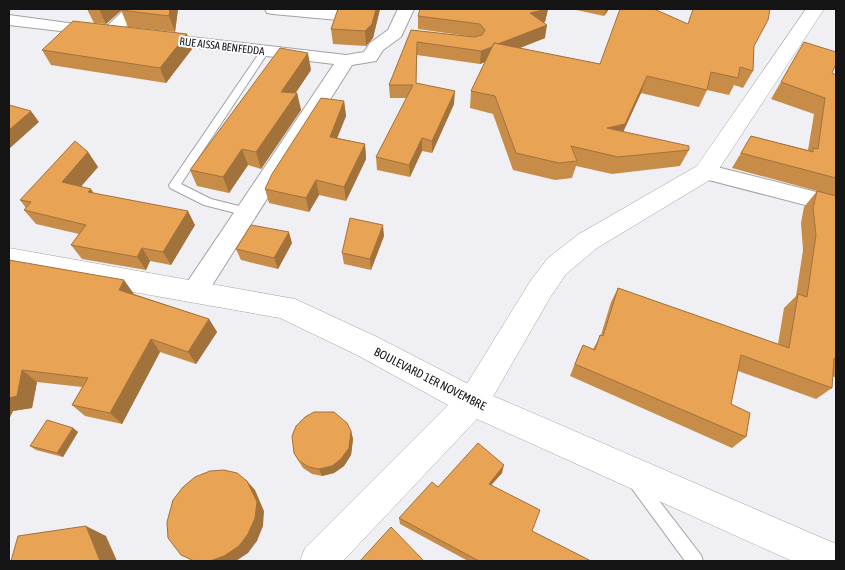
<svg xmlns="http://www.w3.org/2000/svg" width="845" height="570" font-family="'Asap Condensed',sans-serif">
<style>
.lines{fill:none;stroke-linecap:round;stroke-linejoin:round}
.lane-casing{stroke:#a2a1a5;stroke-width:2}
.street-casing{stroke:#a2a1a5;stroke-width:2}
.secondary-casing{stroke:#a2a1a5;stroke-width:1}
.primary-casing{stroke:#a2a1a5;stroke-width:1}
.lane{fill:#fff;fill-rule:evenodd}
.street{fill:#fff;fill-rule:evenodd}
.secondary{fill:#fff;fill-rule:evenodd}
.primary{fill:#fff;fill-rule:evenodd}
.wall{fill:#c88c49}
.shaded-wall{fill:#a2723c}
.building{fill:#e8a355;stroke:#a2723c}
.labels{text-anchor:middle;dominant-baseline:central;stroke-width:4;stroke-linejoin:round;paint-order:stroke}
.far-street-label{font-size:11px;fill:#141415;stroke:#fdfdff}
.street-label{font-size:12px;fill:#141415;stroke:#fdfdff}
</style>
<rect width="100%" height="100%" fill="#f0eff3"/>
<g class="lines">
<defs>
<g id="lane">
<polygon points="265,48 269,51 181,184 211,199 251,209 253,212 247,216 204,205 170,188 169,185 262,49"/>
<polygon points="635,473 640,476 701,555 703,561 685,561 630,486 627,481 630,476"/>
</g>
<g id="street">
<polygon points="125,9 142,9 117,36 111,37 9,25 9,15 105,28"/>
<polygon points="265,9 325,9 344,11 346,15 344,19 338,20 273,14 267,13"/>
<polygon points="398,9 414,9 401,37 383,50 376,61 352,65 204,298 195,301 186,298 182,291 186,284 334,64 156,43 150,42 147,38 150,34 156,33 346,55 364,52 370,43 388,30"/>
<polygon points="705,164 836,197 836,213 697,177 694,172 697,167"/>
</g>
<polygon id="secondary" points="806,9 824,9 713,178 597,248 566,274 551,296 484,412 473,417 462,412 457,402 462,392 531,280 548,258 579,234 697,166"/>
<polygon id="primary" points="9,248 295,299 377,337 484,392 836,544 836,561 792,561 477,419 343,561 300,561 305,548 448,405 357,355 280,318 9,270"/>
</defs>
<use href="#lane" class="lane-casing"/>
<use href="#street" class="street-casing"/>
<use href="#secondary" class="secondary-casing"/>
<use href="#primary" class="primary-casing"/>
<use href="#lane" class="lane"/>
<use href="#street" class="street"/>
<use href="#secondary" class="secondary"/>
<use href="#primary" class="primary"/>
</g>
<g class="wall">
<polygon points="87,9 178,9 175,32 128,27 121,10 106,24 94,23"/>
<polygon points="338,9 380,9 373,38 366,46 333,44 331,29"/>
<polygon points="548,9 545,22 543,22 545,38 519,48 600,64 687,24 754,47 753,71 743,88 734,85 729,95 707,90 699,107 641,93 623,132 689,150 680,166 612,174 576,166 572,178 555,180 513,170 493,114 470,108 471,91 485,62 480,64 417,55 416,83 454,104 432,153 422,151 410,177 377,170 376,157 407,98 390,98 389,85 411,30 475,37 418,29 418,16"/>
<polygon points="572,9 609,9 604,16"/>
<polygon points="804,42 832,73 836,75 836,378 832,376 832,388 816,399 738,371 731,404 746,437 732,448 570,376 577,358 583,345 593,349 601,335 611,302 618,288 778,344 784,308 796,296 803,250 801,223 804,207 817,191 732,168 751,136 808,150 814,114 771,99"/>
<polygon points="192,49 166,83 51,65 42,50"/>
<polygon points="311,70 295,93 297,93 301,110 261,169 248,165 229,193 197,186 190,170"/>
<polygon points="344,101 346,116 337,138 365,144 366,159 346,201 319,195 309,212 269,203 265,189"/>
<polygon points="88,152 98,167 81,186 94,193 195,225 171,265 150,261 146,270 82,259 71,245 79,234 36,224 24,210 26,208 20,200"/>
<polygon points="384,236 371,270 344,264 342,253"/>
<polygon points="292,243 278,269 241,260 236,249"/>
<polygon points="9,260 134,294 209,319 217,332 196,364 160,352 122,424 85,416 72,405 82,387 37,382 32,408 13,411 9,419"/>
<polygon points="73,428 78,432 63,457 36,450 30,446"/>
<polygon points="351,431 353,439 351,455 344,466 334,473 322,476 312,474 303,468 294,453"/>
<polygon points="502,473 491,485 532,531 591,561 468,561 400,524 399,518 438,487"/>
</g>
<g class="shaded-wall">
<polygon points="99,9 123,9 106,24"/>
<polygon points="170,9 178,9 175,32 169,16"/>
<polygon points="376,9 380,9 373,38 366,46 365,31"/>
<polygon points="548,9 545,22 528,26 530,13"/>
<polygon points="606,9 609,9 604,16"/>
<polygon points="547,25 545,38 480,64 481,51"/>
<polygon points="187,34 192,49 166,83 160,68"/>
<polygon points="308,53 311,70 285,109 281,92"/>
<polygon points="647,76 641,93 619,141 607,128"/>
<polygon points="455,91 454,104 432,153 432,141"/>
<polygon points="297,93 301,110 261,169 256,152"/>
<polygon points="344,101 346,116 332,151 330,137"/>
<polygon points="31,111 39,122 9,149 9,130"/>
<polygon points="422,138 422,151 410,177 409,165"/>
<polygon points="365,144 366,159 346,201 344,187"/>
<polygon points="242,149 248,165 229,193 223,177"/>
<polygon points="88,152 98,167 72,197 62,182"/>
<polygon points="316,180 319,195 309,212 306,198"/>
<polygon points="91,189 100,203 88,192"/>
<polygon points="188,211 195,225 171,265 163,252"/>
<polygon points="383,225 384,236 371,270 370,259"/>
<polygon points="289,232 292,243 278,269 274,258"/>
<polygon points="142,248 150,261 146,270 137,257"/>
<polygon points="124,280 134,294 130,303 119,290"/>
<polygon points="209,319 217,332 196,364 188,352"/>
<polygon points="151,339 160,352 122,424 110,413"/>
<polygon points="22,370 37,382 32,408 13,411 9,419 9,398"/>
<polygon points="73,428 78,432 63,457 57,453"/>
<polygon points="351,431 353,439 351,455 344,466 334,473 322,476 319,469"/>
<polygon points="504,465 502,473 486,491 489,484"/>
<polygon points="247,481 255,490 264,511 263,526 257,541 248,553 236,561 210,561"/>
<polygon points="86,526 106,536 117,561 100,561"/>
</g>
<g class="building">
<polygon points="122,9 170,9 169,16 120,10"/>
<polygon points="338,9 376,9 372,24 365,31 331,29"/>
<polygon points="420,9 547,9 530,13 547,25 498,44 494,43 492,47 481,51 417,42 416,83 455,91 432,141 422,138 409,165 376,157 413,85 389,85 411,30 474,37 482,35 485,30 480,24 418,16"/>
<polygon points="620,9 654,9 688,24 693,9 770,9 768,20 754,46 753,71 740,67 738,78 711,72 707,90 647,76 625,124 607,128 689,146 689,150 618,157 571,146 577,161 559,163 516,153 495,96 471,91 494,43 600,64"/>
<polygon points="73,21 187,34 160,68 42,50"/>
<polygon points="804,42 836,52 836,64 832,73 836,75 836,178 741,153 751,136 813,152 813,148 818,149 825,98 781,82"/>
<polygon points="280,48 308,53 281,92 297,93 256,152 242,149 223,177 190,170"/>
<polygon points="321,98 344,101 330,137 365,144 344,187 316,180 306,198 265,189 272,174"/>
<polygon points="9,105 31,111 9,130"/>
<polygon points="75,141 88,152 62,182 91,189 88,192 188,211 163,252 142,248 137,257 71,245 86,225 24,210 31,202 20,200"/>
<polygon points="817,191 836,196 836,359 834,358 832,388 741,355 731,404 750,413 746,437 575,364 583,345 595,350 600,335 603,336 618,288 789,348 798,294 807,297 816,235 813,208"/>
<polygon points="350,218 383,225 370,259 342,253"/>
<polygon points="251,225 289,232 274,258 236,249"/>
<polygon points="9,260 124,280 119,290 209,319 188,352 151,339 110,413 72,405 88,378 22,370 17,396 9,398"/>
<polygon points="314,412 334,412 347,423 351,431 349,448 341,459 332,466 319,469 309,467 299,461 294,453 292,436 296,426 305,417"/>
<polygon points="47,420 73,428 57,453 30,446"/>
<polygon points="478,443 504,465 489,484 540,510 532,531 591,561 479,561 399,518 432,482 438,487"/>
<polygon points="224,470 237,473 247,481 257,502 255,518 248,534 239,546 224,556 210,561 194,561 181,555 168,538 167,522 173,500 183,487 195,477 210,471"/>
<polygon points="86,526 100,561 11,561 18,536"/>
<polygon points="391,527 424,561 360,561"/>
</g>
<g class="labels">
<g class="far-street-label">
<text transform="translate(222 46) rotate(7)">RUE AISSA BENFEDDA</text>
</g>
<g class="street-label">
<text transform="translate(430 379) rotate(27)">BOULEVARD 1ER NOVEMBRE</text>
</g>
</g>
<rect width="845" height="570" fill="none" stroke="#141415" stroke-width="20"/>
</svg>
